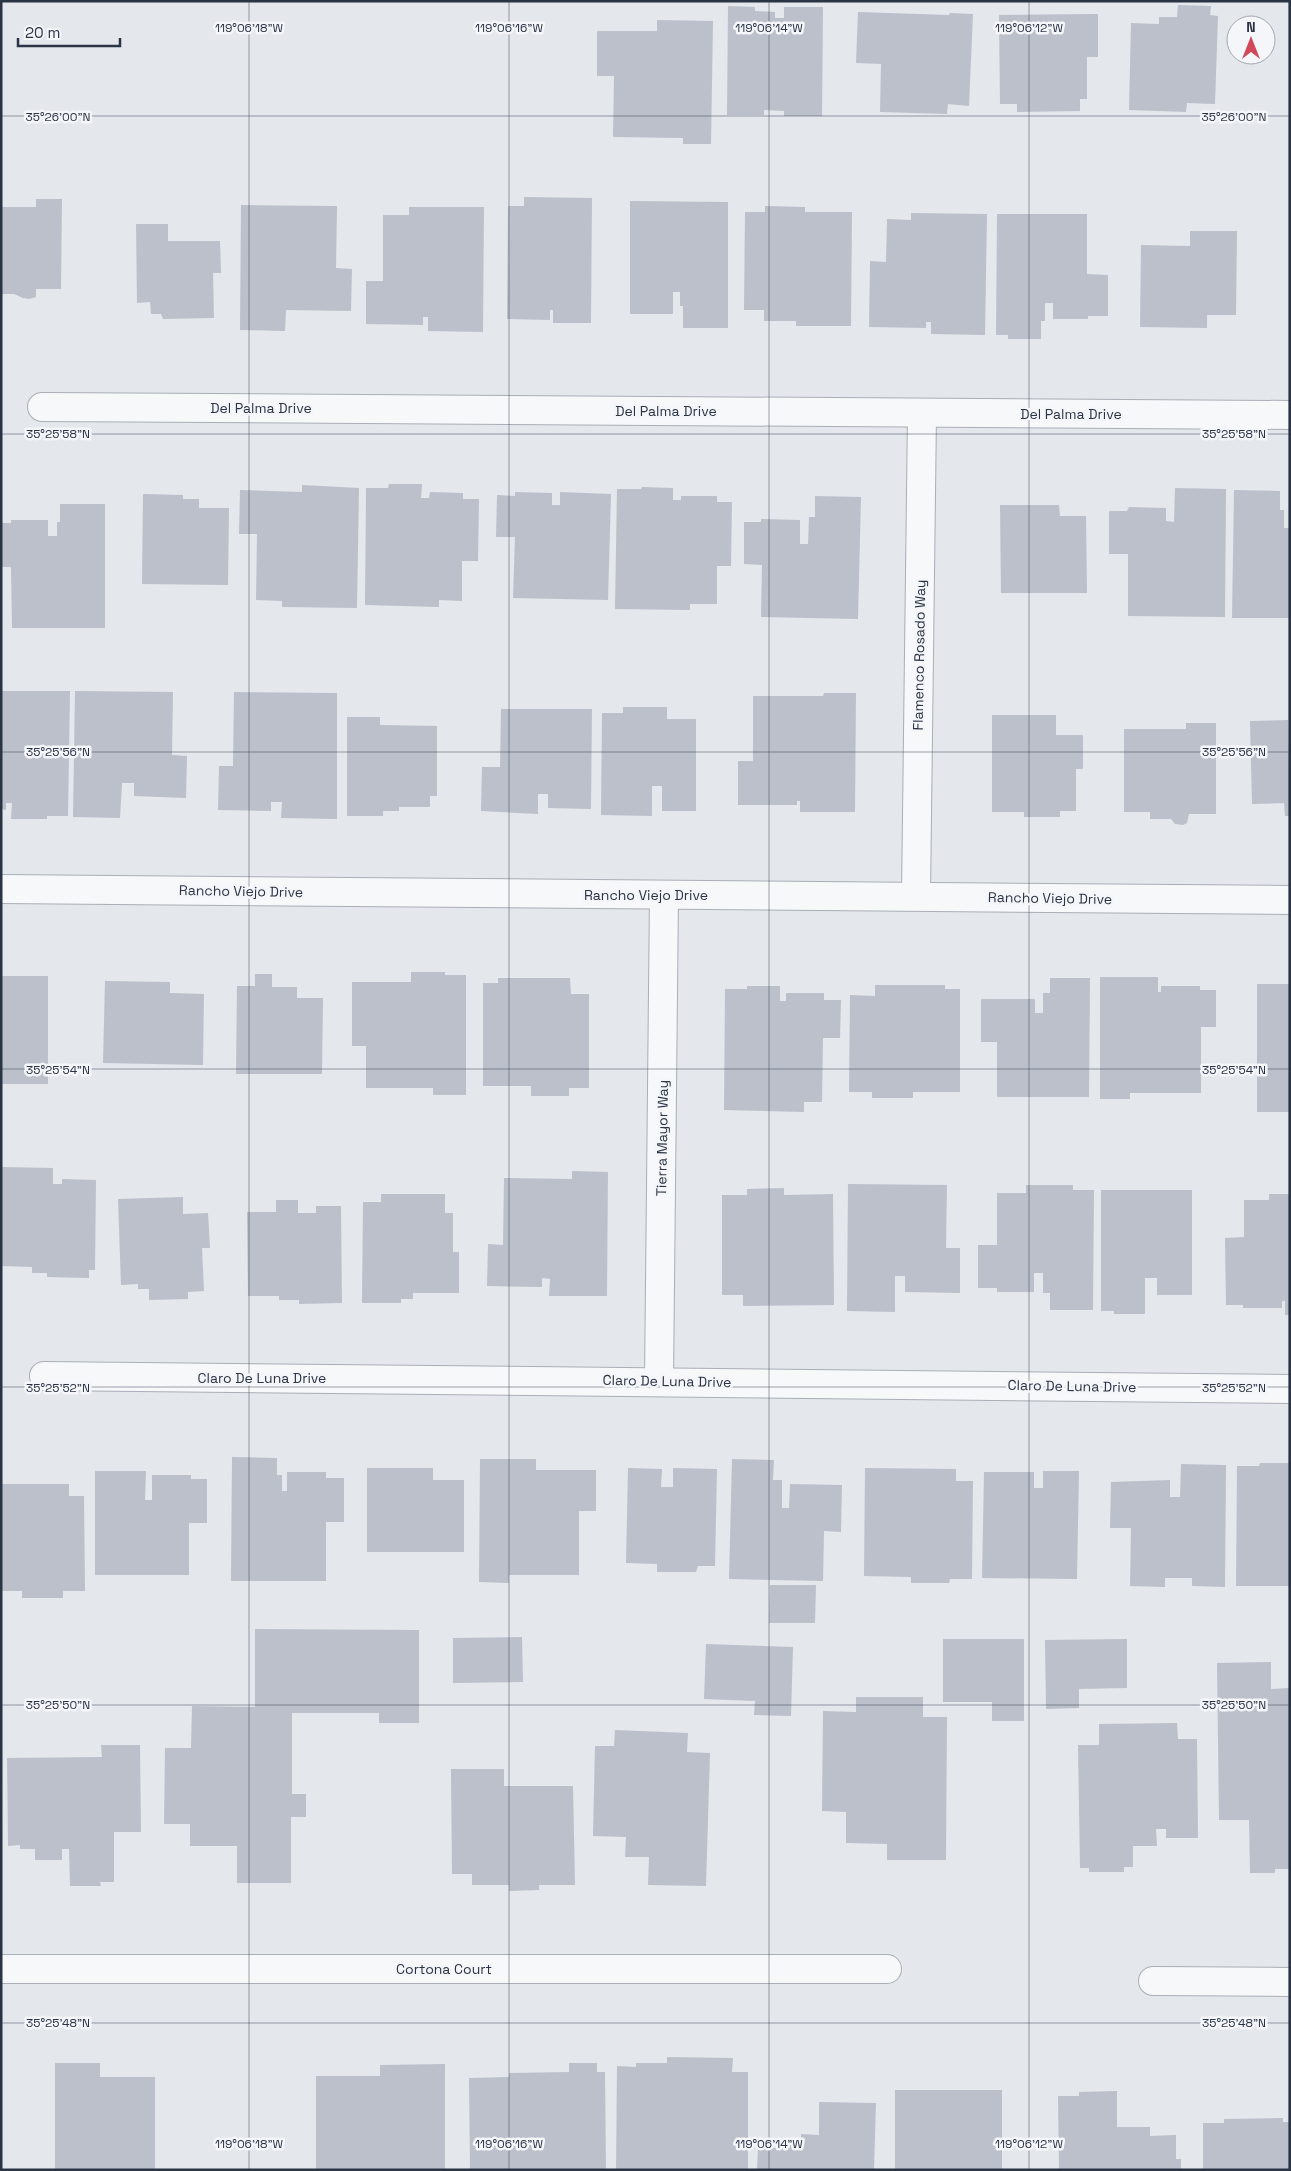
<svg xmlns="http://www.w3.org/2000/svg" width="1291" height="2171" font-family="'Space Grotesk',sans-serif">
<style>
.building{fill:#bbc0ca}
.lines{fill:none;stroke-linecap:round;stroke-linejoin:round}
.street-casing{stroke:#a9aeb7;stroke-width:30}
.street{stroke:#f7f8fa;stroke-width:28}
.ticks{fill:none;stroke:#2b3445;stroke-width:1;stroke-opacity:0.45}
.labels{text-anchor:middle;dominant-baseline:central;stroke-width:5;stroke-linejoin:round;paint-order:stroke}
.street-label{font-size:14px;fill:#2b3445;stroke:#f4f6f9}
.ticks-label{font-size:12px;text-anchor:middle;fill:#2b3445;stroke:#f4f6f9;stroke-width:5;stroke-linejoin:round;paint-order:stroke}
</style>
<rect width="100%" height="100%" fill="#e4e7ec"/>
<g class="building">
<polygon points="1178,5 1211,6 1210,15 1218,16 1215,104 1187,103 1186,112 1129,110 1131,23 1159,24 1159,17 1177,17"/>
<polygon points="728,6 755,7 755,11 775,12 775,18 784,18 784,7 823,7 822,116 784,116 784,111 764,110 764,115 727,115"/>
<polygon points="858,12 949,15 950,13 973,14 969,106 948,104 947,114 880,112 881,64 856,63"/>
<polygon points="1098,14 1098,57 1087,57 1087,99 1080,99 1080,111 1017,112 1017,104 1000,104 999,15"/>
<polygon points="657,20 713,21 711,144 683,144 683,138 613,137 614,76 597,76 597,31 657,31"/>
<polygon points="524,197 592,198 591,323 553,323 553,310 550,310 550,320 507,319 508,206 524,206"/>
<polygon points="36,199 62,199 61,289 36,289 36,297 29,299 23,298 14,294 1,294 1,207 36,207"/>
<polygon points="630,201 728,202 728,328 683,328 683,306 680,306 680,292 673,292 673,314 630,314"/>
<polygon points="241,205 337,206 336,268 352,269 351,311 286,310 285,331 240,330"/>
<polygon points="765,206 805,207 805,212 852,212 851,326 796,326 796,321 764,321 764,310 744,310 745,212 765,212"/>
<polygon points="409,207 484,207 483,332 428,331 428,317 423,317 423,325 366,324 366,281 383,281 383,215 409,215"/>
<polygon points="911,213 987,214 985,335 931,334 931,322 926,322 926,328 869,327 870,261 886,262 887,219 911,220"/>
<polygon points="997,214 1087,214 1087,274 1108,275 1108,316 1088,316 1088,319 1053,319 1053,303 1045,303 1045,321 1041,321 1041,339 1008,339 1008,335 996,335"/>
<polygon points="136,224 168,224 168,241 220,241 221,273 213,273 214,318 163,319 161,314 151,314 150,302 137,303"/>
<polygon points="1190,231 1237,231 1236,315 1207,315 1207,328 1140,327 1141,245 1190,246"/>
<polygon points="389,484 422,484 421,498 429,498 430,492 463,493 463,499 479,499 478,561 462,561 462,601 439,600 439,607 365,605 366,488 388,488"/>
<polygon points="302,485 359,488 357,608 282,607 282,601 256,600 257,534 239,534 240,490 302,492"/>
<polygon points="642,487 673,488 673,500 681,500 681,496 717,496 717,502 732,502 731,566 717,566 717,604 690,604 690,610 615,609 617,489 641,489"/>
<polygon points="1175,488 1226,489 1225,617 1128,616 1128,554 1109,554 1109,511 1127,511 1129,507 1166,508 1166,521 1174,522"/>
<polygon points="1234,490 1280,491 1280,510 1284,510 1284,528 1290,528 1290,618 1232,618"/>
<polygon points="515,492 552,493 552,505 560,505 560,492 611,494 608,600 513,598 515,537 496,537 497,495 515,496"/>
<polygon points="143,494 183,495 183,499 199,499 199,508 229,508 228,585 142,584"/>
<polygon points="815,496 861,497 858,619 761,617 762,565 744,564 744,522 761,522 761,519 800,520 800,544 808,544 809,517 815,517"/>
<polygon points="60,504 105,504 105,628 12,628 11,567 1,567 1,523 11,523 11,520 48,520 48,536 57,536 57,522 60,522"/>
<polygon points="1000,505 1059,505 1060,516 1086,516 1087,593 1001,593"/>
<polygon points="1,691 70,691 68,816 47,816 47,819 11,819 12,803 6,803 6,810 1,809"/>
<polygon points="75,691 173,692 172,755 187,756 186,798 134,796 134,783 122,783 120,818 73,817"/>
<polygon points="234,692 337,693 337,819 281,818 282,802 271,802 271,811 218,810 219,766 233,766"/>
<polygon points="824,693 856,693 855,812 800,812 800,801 797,801 797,805 738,805 738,761 753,761 753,696 823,696"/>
<polygon points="623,707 667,707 667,719 696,719 696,811 662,811 662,786 652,786 652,816 601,815 602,713 623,713"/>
<polygon points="501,709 592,709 591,809 548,808 548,794 538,794 538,814 481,811 482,767 500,767"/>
<polygon points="992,715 1056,715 1056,735 1083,735 1083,769 1076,769 1076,811 1060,811 1060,817 1024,817 1024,812 992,812"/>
<polygon points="347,717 380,717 380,725 437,726 437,796 430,796 430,807 399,807 399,811 383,811 383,816 347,816"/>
<polygon points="1288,720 1290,816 1285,816 1284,803 1252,804 1250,721"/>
<polygon points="1186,723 1216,723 1216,814 1189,814 1187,823 1183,825 1175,824 1171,819 1150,819 1150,812 1124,812 1124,729 1186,729"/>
<polygon points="411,972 445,972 445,975 466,975 466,1095 433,1095 433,1088 366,1088 366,1046 352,1046 352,982 411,982"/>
<polygon points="255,974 272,974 272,987 297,987 297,998 323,998 322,1074 236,1074 237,986 255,986"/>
<rect x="1" y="976" width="47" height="108"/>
<polygon points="1100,977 1158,977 1158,992 1161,992 1161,986 1200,986 1200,990 1216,990 1216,1027 1201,1027 1201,1093 1130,1093 1130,1099 1100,1099"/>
<polygon points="498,978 570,978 571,994 589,994 589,1088 569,1088 569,1096 531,1096 531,1086 483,1086 483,983 498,983"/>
<polygon points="1050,978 1090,978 1089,1097 997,1097 997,1042 981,1042 981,999 1035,999 1035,1013 1043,1013 1043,993 1050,993"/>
<polygon points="105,981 170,982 170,993 204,994 203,1065 103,1063"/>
<rect x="1257" y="984" width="33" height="128"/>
<polygon points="875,985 945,985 945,989 960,989 960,1092 913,1092 913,1098 872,1098 872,1092 849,1092 850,995 875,996"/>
<polygon points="747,986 780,986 780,1001 786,1001 786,993 824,993 824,1000 841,1000 840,1038 823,1038 822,1102 804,1102 804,1112 724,1110 725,989 747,989"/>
<polygon points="1,1167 53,1168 53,1184 62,1184 62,1179 96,1180 95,1270 89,1270 89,1278 47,1277 47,1273 32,1273 32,1267 1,1266"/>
<polygon points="572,1171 608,1172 607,1296 549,1296 550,1279 542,1278 542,1287 487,1286 488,1244 503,1245 504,1178 572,1179"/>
<polygon points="848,1184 947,1185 946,1248 960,1248 960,1293 905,1292 905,1276 895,1276 895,1312 847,1311"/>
<polygon points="1026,1185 1073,1185 1073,1190 1094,1190 1093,1310 1050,1310 1050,1293 1043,1293 1043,1273 1034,1273 1034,1292 997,1292 997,1288 978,1288 978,1245 997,1245 997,1193 1026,1193"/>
<polygon points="784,1188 784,1195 833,1194 834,1305 743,1306 743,1295 722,1295 722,1195 747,1195 747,1189"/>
<polygon points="1101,1190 1192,1190 1192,1295 1157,1295 1157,1278 1145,1278 1145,1314 1114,1314 1114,1311 1101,1311"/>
<polygon points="381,1194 445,1194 445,1213 453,1213 453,1252 459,1252 459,1293 413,1293 413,1299 401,1299 401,1303 362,1303 363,1202 381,1202"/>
<polygon points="1269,1194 1290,1194 1290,1315 1285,1315 1285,1301 1282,1301 1282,1308 1243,1308 1243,1305 1226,1305 1225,1238 1244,1237 1244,1200 1269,1200"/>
<polygon points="183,1197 183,1214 208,1213 210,1248 202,1248 204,1291 188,1292 188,1299 149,1300 149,1289 138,1289 138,1284 121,1285 118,1199"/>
<polygon points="276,1200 298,1200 298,1213 316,1213 316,1206 341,1206 342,1303 299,1304 299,1300 279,1300 279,1296 248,1296 247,1212 276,1212"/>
<polygon points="232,1457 277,1458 277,1475 282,1475 282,1491 287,1491 287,1472 326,1472 326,1478 344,1478 344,1522 326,1522 326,1581 231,1581"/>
<polygon points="480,1459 536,1459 536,1470 596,1470 596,1511 579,1511 579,1575 509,1575 509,1583 479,1582"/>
<polygon points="732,1459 774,1460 773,1480 782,1480 782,1508 789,1508 790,1484 842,1485 841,1532 824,1531 823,1581 729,1579"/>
<polygon points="1260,1463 1290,1463 1290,1586 1236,1586 1237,1466 1259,1466"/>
<polygon points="1181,1464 1226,1465 1225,1587 1192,1586 1192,1578 1165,1578 1165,1587 1130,1586 1131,1528 1110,1528 1111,1482 1170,1480 1170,1497 1180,1497"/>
<polygon points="367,1468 433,1468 433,1480 464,1480 464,1552 367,1552"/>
<polygon points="628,1468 662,1469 661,1487 673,1487 673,1468 717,1469 715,1566 698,1566 696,1572 657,1572 657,1564 626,1563"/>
<polygon points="865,1468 956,1469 956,1481 973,1481 972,1579 950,1579 949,1583 911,1583 911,1577 864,1576"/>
<polygon points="95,1471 146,1471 145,1500 152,1500 152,1475 191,1475 191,1479 207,1479 207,1523 189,1523 189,1575 95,1575"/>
<polygon points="1043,1471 1079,1471 1077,1579 982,1578 984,1472 1034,1472 1034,1488 1043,1488"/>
<polygon points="1,1484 69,1484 69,1496 84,1496 85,1591 63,1591 63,1598 22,1598 22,1591 1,1591"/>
<polygon points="770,1585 816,1585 815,1623 769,1623"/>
<polygon points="255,1629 419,1630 419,1723 379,1723 379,1713 292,1713 292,1794 306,1794 306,1817 291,1817 291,1883 237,1883 237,1846 190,1846 190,1824 164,1824 165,1748 191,1748 192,1706 255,1707"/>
<polygon points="522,1637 523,1682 453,1683 453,1638"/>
<polygon points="943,1639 1024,1639 1024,1721 992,1721 992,1702 943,1702"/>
<polygon points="1127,1639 1127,1688 1079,1689 1079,1708 1046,1709 1045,1640"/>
<polygon points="706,1644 793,1647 791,1716 754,1715 755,1701 704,1699"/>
<polygon points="1271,1662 1271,1689 1290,1688 1290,1869 1275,1869 1275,1873 1250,1873 1249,1820 1219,1820 1217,1663"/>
<polygon points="856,1697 923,1697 923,1717 947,1717 946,1860 887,1860 887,1844 846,1843 846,1812 822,1811 823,1711 856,1712"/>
<polygon points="1177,1723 1178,1739 1197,1739 1198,1838 1166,1838 1166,1829 1156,1829 1157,1846 1133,1846 1133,1867 1124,1867 1124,1872 1089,1872 1089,1868 1080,1868 1078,1745 1099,1745 1099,1724"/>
<polygon points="615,1730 688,1733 687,1752 710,1753 706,1886 648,1885 649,1857 625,1857 626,1837 593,1836 595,1746 614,1746"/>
<polygon points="101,1745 140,1745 141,1832 114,1832 114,1882 100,1882 101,1886 70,1886 69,1849 62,1849 62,1860 35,1860 35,1849 20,1849 20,1845 8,1846 7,1758 102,1757"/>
<polygon points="451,1769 504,1769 504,1786 573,1786 575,1885 539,1885 539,1890 509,1891 509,1885 472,1885 472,1874 452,1874"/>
<polygon points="667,2057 733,2058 732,2072 748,2072 748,2170 616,2170 617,2066 636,2067 636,2063 667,2063"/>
<polygon points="55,2063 100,2063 100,2077 155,2077 155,2170 55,2170"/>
<polygon points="569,2063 597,2063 597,2072 605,2072 606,2170 470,2170 469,2078 509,2077 509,2073 569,2072"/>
<polygon points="445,2064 445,2170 316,2170 316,2076 380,2076 380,2065"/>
<rect x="895" y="2090" width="107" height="80"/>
<polygon points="1117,2091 1117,2127 1150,2127 1150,2136 1176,2135 1176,2159 1181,2159 1181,2170 1059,2170 1058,2096 1079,2096 1079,2092"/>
<polygon points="819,2102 876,2103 874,2170 757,2170 758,2148 781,2148 781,2143 801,2144 801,2134 819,2135"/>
<polygon points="1283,2118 1283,2122 1290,2122 1290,2170 1203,2170 1203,2123 1224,2123 1224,2119"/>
</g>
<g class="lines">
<defs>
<g id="street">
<polyline points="42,407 1290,415"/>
<polyline points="1,889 1290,900"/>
<polyline points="916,896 922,413"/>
<polyline points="44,1376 1290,1389"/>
<polyline points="659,1381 664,895"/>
<polyline points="1,1969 887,1969"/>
<polyline points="1153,1981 1290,1982"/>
</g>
</defs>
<use href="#street" class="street-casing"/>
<use href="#street" class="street"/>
</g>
<path class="ticks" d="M249,1V2170M509,1V2170M769,1V2170M1029,1V2170M1289,1V2170M1,116H1290M1,434H1290M1,752H1290M1,1069H1290M1,1387H1290M1,1705H1290M1,2023H1290"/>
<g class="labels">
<g class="street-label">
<text x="261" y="408">Del Palma Drive</text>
<text x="666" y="411">Del Palma Drive</text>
<text x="1071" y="414">Del Palma Drive</text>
<text transform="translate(919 655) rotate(-89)">Flamenco Rosado Way</text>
<text transform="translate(241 891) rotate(1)">Rancho Viejo Drive</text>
<text x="646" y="895">Rancho Viejo Drive</text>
<text transform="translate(1050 898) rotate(1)">Rancho Viejo Drive</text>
<text transform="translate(662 1138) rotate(-89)">Tierra Mayor Way</text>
<text x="262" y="1378">Claro De Luna Drive</text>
<text transform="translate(667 1381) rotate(1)">Claro De Luna Drive</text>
<text transform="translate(1072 1386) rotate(1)">Claro De Luna Drive</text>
<text x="444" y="1969">Cortona Court</text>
</g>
</g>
<g class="ticks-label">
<text x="249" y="32">119°06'18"W</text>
<text x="509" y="32">119°06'16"W</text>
<text x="769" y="32">119°06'14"W</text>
<text x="1029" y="32">119°06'12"W</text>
<text x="58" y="121">35°26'00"N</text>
<text x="1234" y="121">35°26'00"N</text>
<text x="58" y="438">35°25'58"N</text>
<text x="1234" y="438">35°25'58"N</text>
<text x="58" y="756">35°25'56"N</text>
<text x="1234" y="756">35°25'56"N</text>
<text x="58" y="1074">35°25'54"N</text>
<text x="1234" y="1074">35°25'54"N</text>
<text x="58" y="1392">35°25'52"N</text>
<text x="1234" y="1392">35°25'52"N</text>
<text x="58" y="1709">35°25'50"N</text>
<text x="1234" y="1709">35°25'50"N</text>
<text x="58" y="2027">35°25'48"N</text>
<text x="1234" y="2027">35°25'48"N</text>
<text x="249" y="2148">119°06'18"W</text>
<text x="509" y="2148">119°06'16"W</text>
<text x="769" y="2148">119°06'14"W</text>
<text x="1029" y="2148">119°06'12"W</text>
</g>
<rect width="1291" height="2171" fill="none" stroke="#2b3445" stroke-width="5"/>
<g transform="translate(1251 40)"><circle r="24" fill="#f4f6f9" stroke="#a4a8b1"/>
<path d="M0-4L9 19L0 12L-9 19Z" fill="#d1495b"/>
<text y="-8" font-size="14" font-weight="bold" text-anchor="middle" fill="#2b3445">N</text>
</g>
<path d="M18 38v8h102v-8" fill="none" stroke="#2b3445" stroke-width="2.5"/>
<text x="25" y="38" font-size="15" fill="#2b3445" stroke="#f4f6f9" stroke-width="4" paint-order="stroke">20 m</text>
</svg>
